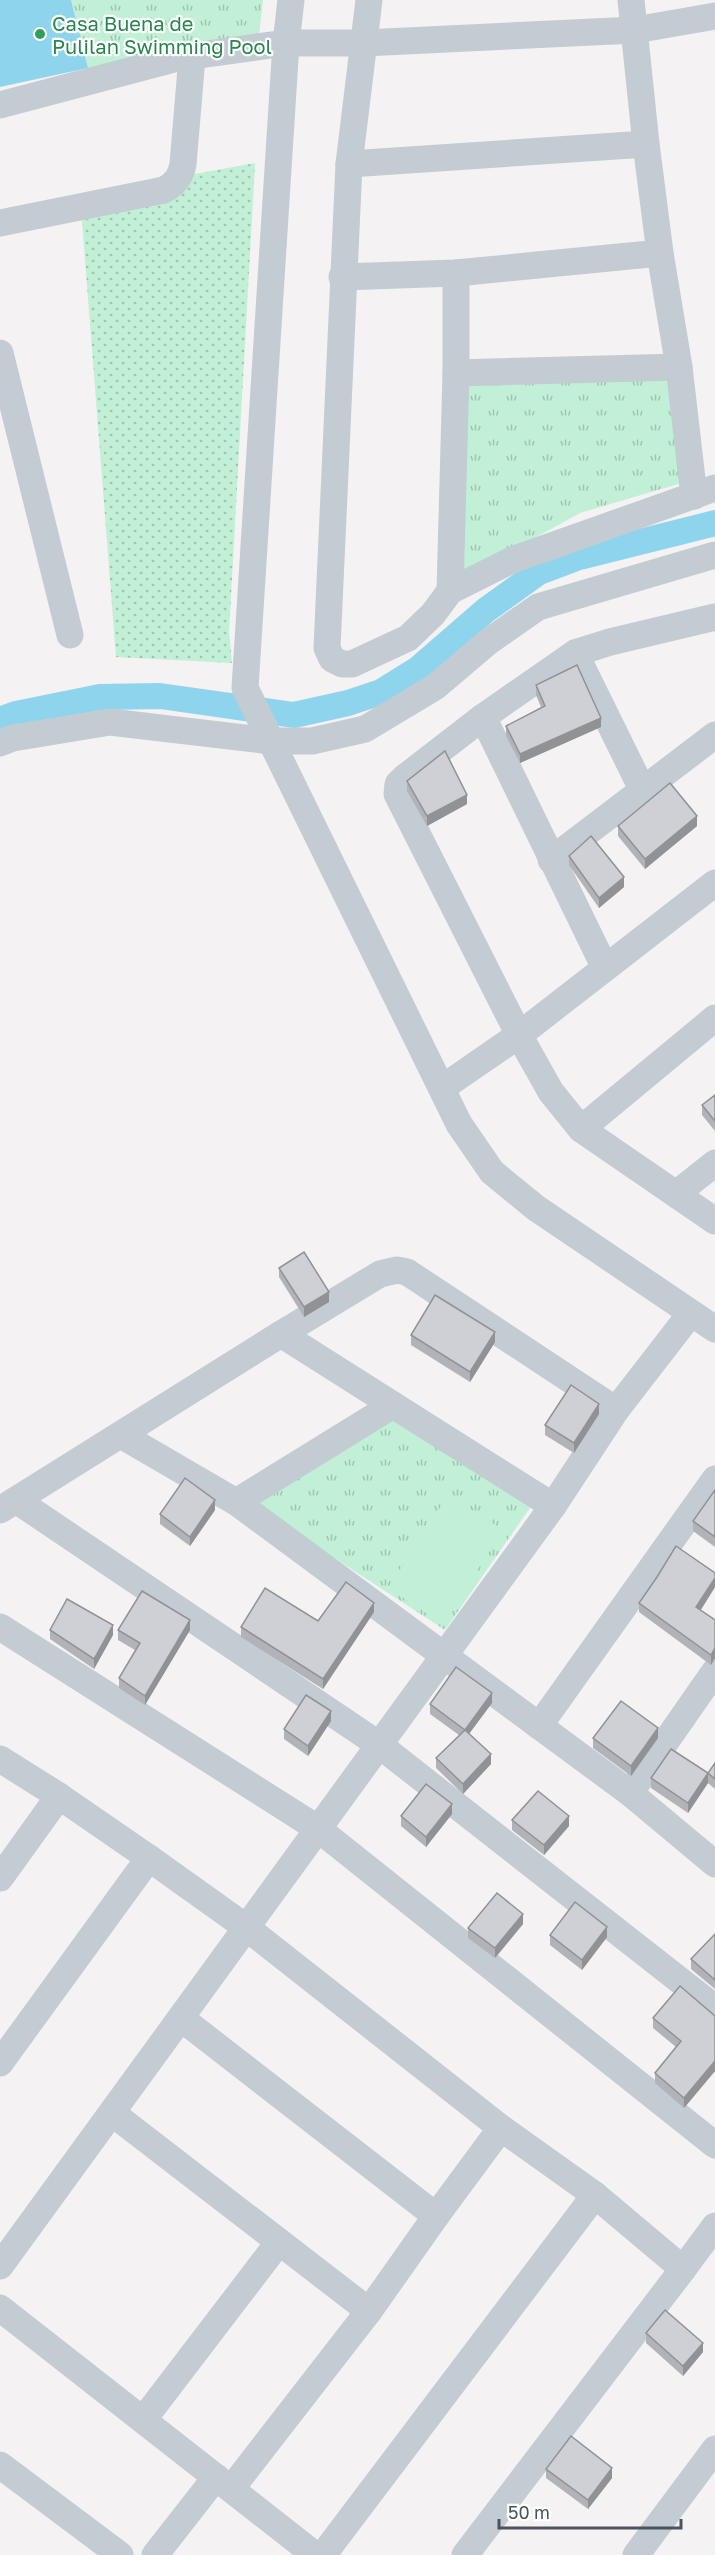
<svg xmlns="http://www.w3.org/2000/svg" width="715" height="2555" font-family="'Golos Text',sans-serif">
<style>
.grass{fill:url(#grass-dots)}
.park{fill:url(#park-tufts)}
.garden{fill:#c1f0d6}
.water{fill:#8fd4ed}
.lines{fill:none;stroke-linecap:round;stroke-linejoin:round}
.canal{stroke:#8fd4ed;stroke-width:26}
.minor{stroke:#c3cbd3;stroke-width:27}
.wall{fill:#b1b3b8}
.shaded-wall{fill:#909296}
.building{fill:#ced0d6;stroke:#909296;stroke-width:1.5}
.leisure-dot{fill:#2e9e5b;stroke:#fff;stroke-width:2}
.labels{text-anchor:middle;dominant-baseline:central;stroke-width:4.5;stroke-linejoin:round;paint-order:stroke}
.leisure-label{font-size:20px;fill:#27864d;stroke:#fff;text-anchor:start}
</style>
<defs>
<pattern id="grass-dots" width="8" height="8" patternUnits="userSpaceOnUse" patternTransform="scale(1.5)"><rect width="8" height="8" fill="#c1f0d6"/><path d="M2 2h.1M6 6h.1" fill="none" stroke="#9fc5b1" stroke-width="1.8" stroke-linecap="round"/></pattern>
<pattern id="park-tufts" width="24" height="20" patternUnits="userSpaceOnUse" patternTransform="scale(1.5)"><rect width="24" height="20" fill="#c1f0d6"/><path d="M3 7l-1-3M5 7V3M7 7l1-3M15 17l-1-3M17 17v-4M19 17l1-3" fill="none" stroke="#9fc5b1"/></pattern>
</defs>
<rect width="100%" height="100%" fill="#f4f2f2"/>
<polygon class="grass" points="255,163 229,632 232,663 116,657 80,195"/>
<g class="park">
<polygon points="71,0 263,0 259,36 88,68"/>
<polygon points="667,379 685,482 580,513 462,578 463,385"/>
<polygon points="396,1417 532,1505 445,1630 253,1505"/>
</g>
<polygon class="garden" points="448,1495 503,1530 443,1624 388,1588"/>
<polygon class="water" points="0,0 71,0 88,68 0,87"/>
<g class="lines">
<polyline class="canal" points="0,720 16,714 100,697 160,696 294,715 348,703 381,692 418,669 486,610 539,572 576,558 715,523"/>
<g class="minor">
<polyline points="291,0 286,43 245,688 459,1124 492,1172 536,1208 715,1329"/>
<polyline points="369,0 349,164 327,648 332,659 342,664 352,664 408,638 433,614 450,591 512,560 715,488"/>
<polyline points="631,0 646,144 660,253 679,367 694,496"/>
<polyline points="0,105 178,58 286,43 364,43 635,30 715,16"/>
<polyline points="349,164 646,144"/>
<path d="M0,223L164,190C175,184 181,177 183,164L192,57"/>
<polyline points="342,277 456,273 660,253"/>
<polyline points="0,353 70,635"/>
<polyline points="456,373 679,367"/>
<polyline points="450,591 456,373 456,273"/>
<polyline points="715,617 610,642 575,653 483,717 404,778 398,784 397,794 519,1035 551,1092 581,1129 715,1221"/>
<polyline points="575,653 643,791"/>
<polyline points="483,717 605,968"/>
<polyline points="0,743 13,738 110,722 271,741 312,741 365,729 435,687 488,642 538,607 715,555"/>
<polyline points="551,860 715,735"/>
<polyline points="442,1088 519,1035 715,883"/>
<polyline points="581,1129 715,1018"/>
<polyline points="676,1194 715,1163"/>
<polyline points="281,1334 380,1274 397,1270 407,1272 616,1410"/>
<polyline points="393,1405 553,1506"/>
<polyline points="121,1435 236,1502 630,1793 715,1864"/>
<polyline points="16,1500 378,1744 715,2008"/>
<polyline points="0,1510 281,1334 393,1405 236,1502"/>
<polyline points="0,1627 317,1828 715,2145"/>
<polyline points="539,1726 715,1479"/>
<polyline points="0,1759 59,1796 0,1878"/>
<polyline points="630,1793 715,1671"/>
<polyline points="149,1858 247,1928 501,2128 595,2195 683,2269 715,2226"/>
<polyline points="0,2063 149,1858 59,1796"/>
<polyline points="112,2113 369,2311 436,2216 182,2019"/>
<polyline points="436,2216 501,2128"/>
<polyline points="0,2266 553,1506 616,1410 691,1313"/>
<polyline points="0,2308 315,2555"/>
<polyline points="143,2420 279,2242"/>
<polyline points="0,2465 120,2555"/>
<polyline points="231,2489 369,2311"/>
<polyline points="155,2555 216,2477"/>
<polyline points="323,2555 595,2195"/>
<polyline points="465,2555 683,2269"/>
<polyline points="636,2555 715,2449"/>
</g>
</g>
<g class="wall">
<polygon points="536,685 601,727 520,763 506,736 506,726 541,707 536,695"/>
<polygon points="407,781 467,804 427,826 407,791"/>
<polygon points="618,826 697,826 645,869 618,836"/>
<polygon points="569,856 624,887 599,908 569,865"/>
<polygon points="715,1095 715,1131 702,1115 702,1105"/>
<polygon points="279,1268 329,1302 304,1317 279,1277"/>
<polygon points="411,1335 495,1342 470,1382 411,1345"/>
<polygon points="599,1414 574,1453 545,1435 545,1425"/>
<polygon points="715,1490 715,1547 693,1531 693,1521"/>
<polygon points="215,1510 190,1546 160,1524 160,1514"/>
<polygon points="715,1573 715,1587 701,1610 715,1620 715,1658 711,1665 639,1612 639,1603"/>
<polygon points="374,1612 323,1689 241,1637 241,1627 318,1621"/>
<polygon points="50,1630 113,1635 94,1669 50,1639"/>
<polygon points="118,1630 190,1630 145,1705 119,1688 119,1678 135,1650 118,1640"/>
<polygon points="492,1703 469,1734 491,1764 463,1794 436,1768 436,1758 459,1735 430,1714 430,1704"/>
<polygon points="331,1721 308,1756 284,1739 284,1729"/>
<polygon points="593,1738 658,1738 631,1776 593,1748"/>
<polygon points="715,1763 715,1789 708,1783 708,1773"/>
<polygon points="651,1778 708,1783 688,1813 651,1788"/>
<polygon points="452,1814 426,1847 401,1826 401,1816"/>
<polygon points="512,1820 569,1826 544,1855 512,1830"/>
<polygon points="523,1924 495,1958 468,1938 468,1928"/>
<polygon points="715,1934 715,1989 691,1969 691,1959"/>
<polygon points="550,1935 607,1937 582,1970 550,1945"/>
<polygon points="715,2016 715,2071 684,2108 655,2083 655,2073 676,2047 653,2028 653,2018"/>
<polygon points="646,2333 703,2352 683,2376 646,2343"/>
<polygon points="546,2469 612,2478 588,2509 546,2478"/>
</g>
<g class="shaded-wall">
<polygon points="601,718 601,727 520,763 520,754"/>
<polygon points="467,795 467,804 427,826 427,816"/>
<polygon points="697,816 697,826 645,869 645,859"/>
<polygon points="624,877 624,887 599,908 599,898"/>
<polygon points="329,1292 329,1302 304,1317 304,1307"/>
<polygon points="495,1332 495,1342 470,1382 470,1372"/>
<polygon points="599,1404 599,1414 574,1453 574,1443"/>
<polygon points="215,1500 215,1510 190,1546 190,1537"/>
<polygon points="715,1578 715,1587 696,1617 696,1607"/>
<polygon points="374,1603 374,1612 323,1689 323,1679"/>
<polygon points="190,1620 190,1630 145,1705 145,1696"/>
<polygon points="113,1625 113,1635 94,1669 94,1659"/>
<polygon points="715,1648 715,1658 711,1665 711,1655"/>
<polygon points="492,1693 492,1703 465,1739 465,1730"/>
<polygon points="331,1711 331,1721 308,1756 308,1746"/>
<polygon points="658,1728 658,1738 631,1776 631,1766"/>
<polygon points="491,1754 491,1764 463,1794 463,1784"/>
<polygon points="708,1773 708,1783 688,1813 688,1803"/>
<polygon points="452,1804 452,1814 426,1847 426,1837"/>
<polygon points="569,1816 569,1826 544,1855 544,1845"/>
<polygon points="523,1914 523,1924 495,1958 495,1948"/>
<polygon points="607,1927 607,1937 582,1970 582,1960"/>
<polygon points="715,2061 715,2071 684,2108 684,2098"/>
<polygon points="703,2343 703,2352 683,2376 683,2366"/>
<polygon points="612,2468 612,2478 588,2509 588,2500"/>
</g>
<g class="building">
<polygon points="577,665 601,718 520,754 506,726 545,706 536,685"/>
<polygon points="445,751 467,795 427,816 407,781"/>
<polygon points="670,783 697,816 645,859 618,826"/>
<polygon points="591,836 624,877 599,898 569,856"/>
<polygon points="715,1095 715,1121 702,1105"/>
<polygon points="304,1252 329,1292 304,1307 279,1268"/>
<polygon points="435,1295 495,1332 470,1372 411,1335"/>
<polygon points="571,1385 599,1404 574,1443 545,1425"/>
<polygon points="185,1478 215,1500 190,1537 160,1514"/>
<polygon points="715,1490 715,1537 693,1521"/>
<polygon points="676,1546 715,1573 715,1578 696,1607 715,1620 715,1648 711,1655 639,1603 657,1577"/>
<polygon points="346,1582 374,1603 323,1679 241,1627 265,1588 318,1621"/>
<polygon points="142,1591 190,1620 145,1696 119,1678 140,1643 118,1630"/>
<polygon points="67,1599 113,1625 94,1659 50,1630"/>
<polygon points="456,1667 492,1693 465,1730 430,1704"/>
<polygon points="306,1695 331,1711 308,1746 284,1729"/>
<polygon points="621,1701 658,1728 631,1766 593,1738"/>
<polygon points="465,1730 491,1754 463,1784 436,1758"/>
<polygon points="671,1749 708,1773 688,1803 651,1778"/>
<polygon points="715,1763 715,1779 708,1773"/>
<polygon points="426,1784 452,1804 426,1837 401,1816"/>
<polygon points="538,1791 569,1816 544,1845 512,1820"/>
<polygon points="497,1893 523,1914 495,1948 468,1928"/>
<polygon points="575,1902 607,1927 582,1960 550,1935"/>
<polygon points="715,1934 715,1980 691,1959"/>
<polygon points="680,1986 715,2016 715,2061 684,2098 655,2073 681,2041 653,2018"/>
<polygon points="665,2310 703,2343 683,2366 646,2333"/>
<polygon points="571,2436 612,2468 588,2500 546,2469"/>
</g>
<circle class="leisure-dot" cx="40" cy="34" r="6"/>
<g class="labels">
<g class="leisure-label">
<text x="52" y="23">Casa Buena de<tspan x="52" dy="23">Pulilan Swimming Pool</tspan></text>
</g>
</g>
<path d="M499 2519v9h182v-9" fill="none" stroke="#49545f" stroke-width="3"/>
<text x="508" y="2519" font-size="18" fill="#49545f" stroke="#ffffff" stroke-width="4.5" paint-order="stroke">50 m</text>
</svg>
